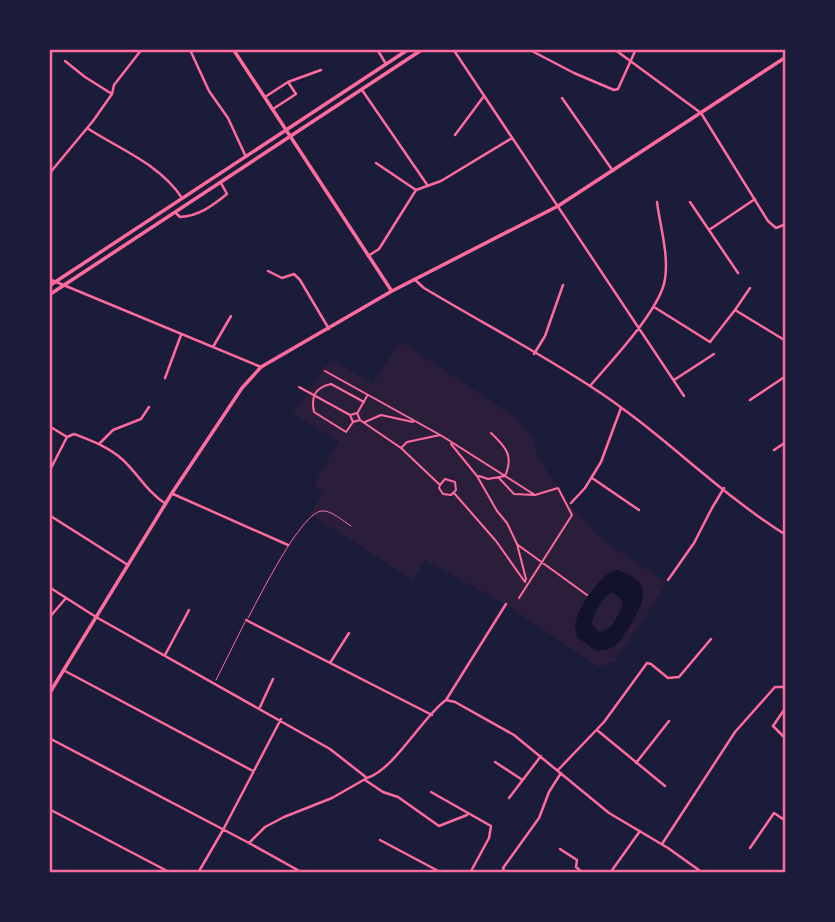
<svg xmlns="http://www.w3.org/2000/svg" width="835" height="922" font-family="'Times New Roman',serif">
  <rect width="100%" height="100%" fill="#1b1b3a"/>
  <path fill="#2a1e3b" d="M 400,341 L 515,417 L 531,435 L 539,459 L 572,507 L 601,539 L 667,583 L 626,646 L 615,656 L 617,661 L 599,667 L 506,605 L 425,560 L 413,580 L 310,514 L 324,492 L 314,485 L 339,441 L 293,414 L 322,372 L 319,370 L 334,361 L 373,384 Z"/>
  <path fill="#12122b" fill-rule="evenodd" d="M 617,570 C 648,580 649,593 634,619 C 625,634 616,654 595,650 L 577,637 C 577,633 575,629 575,626 C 576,610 601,572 617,570 ZM 613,592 L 622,600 L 623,605 C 617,616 612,631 599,632 L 592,624 C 593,613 603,597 613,592 Z"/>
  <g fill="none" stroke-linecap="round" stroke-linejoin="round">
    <path stroke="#ff6b9d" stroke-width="1" d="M 248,618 C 259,598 301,512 322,511 C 331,510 343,521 351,526
      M 216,680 L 245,622"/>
    <path stroke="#ff6b9d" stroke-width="2" d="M 325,371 L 442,436 L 535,495
      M 299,387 L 350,415
      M 358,412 L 367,396
      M 360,420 L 401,448 L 440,485 L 439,488 L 443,494 L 451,495 L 456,490 L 455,482 L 445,479 L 440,485
      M 353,422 L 350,415 L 357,413 L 360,420 L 353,422 L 346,432 L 314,412 C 311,397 314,388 331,384 L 364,402
      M 365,422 L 381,415 L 413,422
      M 451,444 L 477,476 L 497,511 L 507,523 L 517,544 L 526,579 L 525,582
      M 401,448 L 407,442 L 440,435
      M 479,476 L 488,479 L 505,476 C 514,456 506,447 491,433
      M 499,478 L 514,494 L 535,495 L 558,488 L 572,515 L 519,598
      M 454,493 L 496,541 L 525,582
      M 518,545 L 587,595"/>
    <path stroke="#ff6b9d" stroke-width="2.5" d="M 193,49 L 191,52 L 209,91 L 228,118 L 246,157
      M 377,49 L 386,64
      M 453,49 L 684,396
      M 528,49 L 574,73 L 614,90 L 618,89 L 636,49
      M 65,61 L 85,77 L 112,94
      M 288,82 L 321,70
      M 362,90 L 428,186
      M 265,97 L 288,82 L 296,94 L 273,109
      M 562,98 L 613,171
      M 87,128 C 119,149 160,164 182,198
      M 455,135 L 484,96
      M 376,163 L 416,190
      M 49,174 L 93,121 L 112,94 L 114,85 L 142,49
      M 690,202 L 738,273
      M 175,212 L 180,217 C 199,216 212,206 227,194 L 221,183
      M 709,230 L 755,199
      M 368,256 L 379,249 L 416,190 L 441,181 L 512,138
      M 268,271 L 282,278 L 294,274 L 300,280 L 329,329
      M 49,279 L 261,367
      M 654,307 L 710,342 L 735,310 L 786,341
      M 735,310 L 750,288
      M 213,347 L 231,316
      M 534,354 L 545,336 L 563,285
      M 165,378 L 181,335
      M 674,380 L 714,354
      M 590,386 C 611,361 661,309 665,279 C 669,255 660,226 657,202
      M 750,400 L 786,376
      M 49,426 L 67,437 L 74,434 C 92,441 109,447 123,460 C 138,474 148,493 166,504
      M 100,443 L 113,430 L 141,419 L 149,407
      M 774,450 L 786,442
      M 49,472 L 67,437
      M 592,478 L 639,510
      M 173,494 L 288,545
      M 571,503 L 585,488 L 601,462 L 621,408
      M 49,515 L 128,565
      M 668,580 L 694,543 L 712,508 L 724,488
      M 49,587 L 96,617 L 330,749 L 367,778 C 394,770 423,716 446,700 L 455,702 L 514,735 L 609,813 L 668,848 L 703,873
      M 49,618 L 66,598
      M 246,620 L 432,715
      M 165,655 L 189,610
      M 330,663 L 349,633
      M 65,671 L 253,771
      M 446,700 L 506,604
      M 260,707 L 273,679
      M 597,730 L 665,786
      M 784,737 L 773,726 L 786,707
      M 49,738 L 249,843 L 303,873
      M 495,762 L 521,779
      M 636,763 L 669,721
      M 558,770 L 604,722 L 647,663 L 651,664 L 668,678 L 679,677 L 711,639
      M 365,780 L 383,792 L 398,797 L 439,826 L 467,815
      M 431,792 L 491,826 L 489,838 L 470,873
      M 509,798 L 541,756
      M 49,809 L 171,873
      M 380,840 L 442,873
      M 249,843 L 265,827 L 284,817 L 332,798 L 367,778
      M 662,844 L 735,732 L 775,687 L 786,687
      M 750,848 L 774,813 L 786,821
      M 560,849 L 577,860 L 576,867 L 583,873
      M 785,870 L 786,868
      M 198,873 L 223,830 L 281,719
      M 505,873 L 503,868 L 539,818 L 549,792 L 561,773
      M 610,873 L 640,831"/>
    <path stroke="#ff6b9d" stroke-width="2.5" d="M 614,49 L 701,113 L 768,221 L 776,228 L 786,224
      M 414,279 L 424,288 C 479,321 536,351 590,386 C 659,430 717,492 786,535"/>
    <path stroke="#ff6b9d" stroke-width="3.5" d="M 233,49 L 391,290
      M 49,694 L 172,493 L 242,388 L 261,367 L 392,291 L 558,206 L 786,57"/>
    <path stroke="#ff6b9d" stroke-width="3.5" d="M 49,286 L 409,49
      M 49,295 L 423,49"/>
  </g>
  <rect width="835" height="922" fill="none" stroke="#1b1b3a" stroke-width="102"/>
  <rect x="51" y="51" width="733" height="820" fill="none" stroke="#ff6b9d" stroke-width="2.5"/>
</svg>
